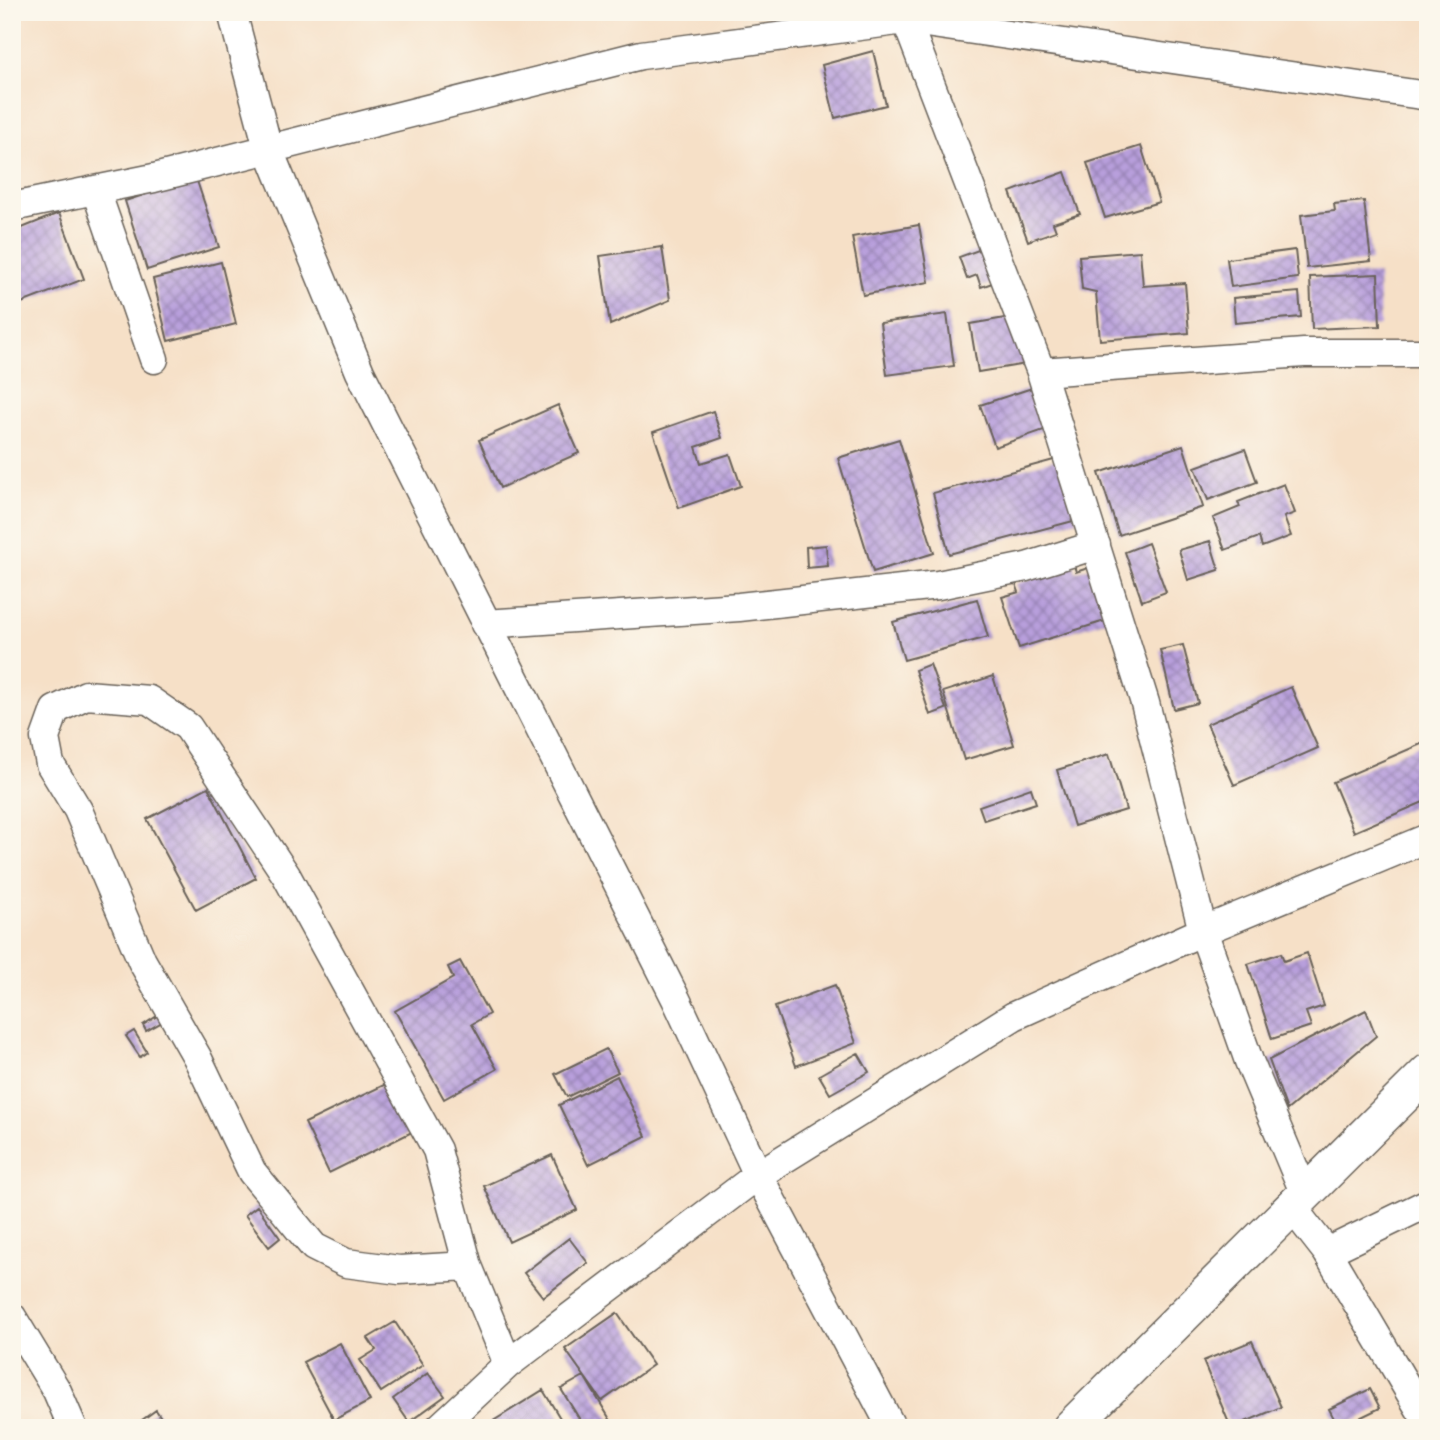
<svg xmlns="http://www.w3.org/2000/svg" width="1440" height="1440" font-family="'Libre Bodoni',serif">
  <defs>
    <pattern id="building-cross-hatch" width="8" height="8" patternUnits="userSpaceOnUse" patternTransform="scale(1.75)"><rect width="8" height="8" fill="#b89fdc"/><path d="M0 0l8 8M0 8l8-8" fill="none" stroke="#9581b2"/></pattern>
  </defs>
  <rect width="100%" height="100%" fill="#fbf7ec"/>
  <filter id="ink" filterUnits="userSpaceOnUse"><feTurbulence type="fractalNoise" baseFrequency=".0143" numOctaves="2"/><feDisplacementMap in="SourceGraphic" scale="14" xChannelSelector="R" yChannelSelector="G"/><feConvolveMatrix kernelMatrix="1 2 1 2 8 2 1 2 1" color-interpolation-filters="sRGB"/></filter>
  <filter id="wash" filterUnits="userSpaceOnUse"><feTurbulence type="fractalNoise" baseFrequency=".00686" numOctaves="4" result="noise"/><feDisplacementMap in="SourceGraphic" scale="28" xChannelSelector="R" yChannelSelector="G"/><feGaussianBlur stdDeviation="1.57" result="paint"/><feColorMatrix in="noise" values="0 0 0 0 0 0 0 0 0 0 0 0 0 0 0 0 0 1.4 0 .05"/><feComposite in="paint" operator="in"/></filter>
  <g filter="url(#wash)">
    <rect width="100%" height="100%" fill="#f6e0c7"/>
    <g id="blocks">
      <path fill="url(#building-cross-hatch)" d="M 873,51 L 886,105 L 835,118 L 822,65 Z
        M 1141,146 L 1159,202 L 1105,218 L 1087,163 Z
        M 1065,172 L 1080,214 L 1053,223 L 1056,231 L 1028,241 L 1010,192 Z
        M 196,178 L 219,247 L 147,270 L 125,201 Z
        M 1364,201 L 1371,261 L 1307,268 L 1301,215 L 1335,211 L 1334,204 Z
        M 59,213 L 84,279 L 19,304 L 12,287 L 12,232 Z
        M 919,225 L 929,282 L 863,295 L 852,237 Z
        M 662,247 L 670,300 L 610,325 L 600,256 Z
        M 984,248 L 1001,280 L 981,287 L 977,275 L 967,279 L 959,257 Z
        M 1295,250 L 1298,278 L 1231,287 L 1227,259 Z
        M 1140,251 L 1143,286 L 1185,283 L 1189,333 L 1100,340 L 1096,292 L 1082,289 L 1079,256 Z
        M 221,262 L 236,324 L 168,341 L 153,279 Z
        M 1378,274 L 1380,326 L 1312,329 L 1310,277 Z
        M 1299,292 L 1301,317 L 1235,323 L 1233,298 Z
        M 947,314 L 954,366 L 887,375 L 880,323 Z
        M 1017,316 L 1026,364 L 978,372 L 970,324 Z
        M 1032,388 L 1047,429 L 995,447 L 980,405 Z
        M 558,405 L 579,453 L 500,488 L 479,440 Z
        M 713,411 L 722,438 L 696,447 L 701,463 L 730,454 L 741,486 L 679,508 L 653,432 Z
        M 899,439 L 934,553 L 873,572 L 838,458 Z
        M 1183,445 L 1203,507 L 1119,535 L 1099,473 Z
        M 1245,449 L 1257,482 L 1208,500 L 1195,467 Z
        M 1061,458 L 1077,520 L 949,554 L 933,493 Z
        M 1284,484 L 1295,513 L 1284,517 L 1291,536 L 1262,547 L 1259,537 L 1225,550 L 1213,518 L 1240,507 L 1238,502 Z
        M 1210,541 L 1219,570 L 1188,580 L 1179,550 Z
        M 1148,543 L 1166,592 L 1142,601 L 1125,552 Z
        M 826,545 L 828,566 L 807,568 L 806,547 Z
        M 1074,565 L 1076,572 L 1094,566 L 1111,619 L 1019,648 L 1002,597 L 1019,592 L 1016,584 Z
        M 977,599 L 988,637 L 904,660 L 893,622 Z
        M 1183,645 L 1198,703 L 1174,709 L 1160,650 Z
        M 930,664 L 946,709 L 930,715 L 915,670 Z
        M 993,676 L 1014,745 L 964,760 L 943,692 Z
        M 1291,687 L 1318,748 L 1234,785 L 1207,724 Z
        M 1428,741 L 1428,800 L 1354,832 L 1333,782 Z
        M 1109,754 L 1126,810 L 1074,826 L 1057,770 Z
        M 208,787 L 256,878 L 196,910 L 147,819 Z
        M 1031,788 L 1036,803 L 984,820 L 979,806 Z
        M 1281,953 L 1284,961 L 1307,953 L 1324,1006 L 1306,1012 L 1311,1026 L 1272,1039 L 1248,964 Z
        M 460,961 L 489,1014 L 472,1024 L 497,1069 L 444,1099 L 395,1011 L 453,978 L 448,967 Z
        M 835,985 L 856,1043 L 796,1066 L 775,1007 Z
        M 1366,1010 L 1376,1036 L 1287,1110 L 1269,1060 Z
        M 165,1011 L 169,1018 L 146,1031 L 143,1025 Z
        M 134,1031 L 147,1052 L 140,1057 L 126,1036 Z
        M 606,1049 L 618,1072 L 567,1097 L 555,1074 Z
        M 858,1053 L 869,1072 L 830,1094 L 819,1075 Z
        M 617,1076 L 646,1136 L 588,1165 L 559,1105 Z
        M 390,1082 L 414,1131 L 329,1173 L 305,1123 Z
        M 552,1155 L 577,1210 L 509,1242 L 484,1186 Z
        M 257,1206 L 280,1238 L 269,1247 L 245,1215 Z
        M 569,1238 L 588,1263 L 543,1297 L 524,1273 Z
        M 617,1313 L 653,1365 L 602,1401 L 565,1349 Z
        M 395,1322 L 423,1365 L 381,1392 L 360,1360 L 376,1350 L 368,1338 Z
        M 1252,1341 L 1281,1407 L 1231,1428 L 1203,1361 Z
        M 340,1343 L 370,1401 L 334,1420 L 303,1362 Z
        M 428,1373 L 445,1396 L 409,1422 L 393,1399 Z
        M 584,1376 L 611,1421 L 600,1428 L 585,1428 L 561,1389 Z
        M 1370,1389 L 1380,1408 L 1339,1428 L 1329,1409 Z
        M 543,1390 L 566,1428 L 482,1428 Z
        M 156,1410 L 168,1428 L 131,1428 Z"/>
    </g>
  </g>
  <g filter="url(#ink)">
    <use href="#blocks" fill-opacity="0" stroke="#686158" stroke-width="2"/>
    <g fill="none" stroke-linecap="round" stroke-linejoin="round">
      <defs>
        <path id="minor" d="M 232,12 L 268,148 L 360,372 L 676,999 L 758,1175 L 892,1428
          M 903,12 L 1041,372 L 1145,703 L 1203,931 L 1249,1061 L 1304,1192
          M 96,191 L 154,359
          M 12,207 L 154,178 L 641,55 L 905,20 L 1428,96
          M 1041,372 L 1304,353 L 1428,353
          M 485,624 L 739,607 L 938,585 L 1026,567 L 1096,545
          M 1291,1206 L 1327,1252 L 1428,1423
          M 1327,1252 L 1428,1203
          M 468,1266 L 399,1270 L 346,1263 L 314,1247 L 252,1172 L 197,1057 L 142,961 L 78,810 L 50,764 L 45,738 L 55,710 L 86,695 L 149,700 L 188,727 L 286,875 L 437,1150 L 468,1266 L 508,1364
          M 12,1317 L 57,1391 L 73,1428
          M 439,1428 L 508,1364 L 758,1175 L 1014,1016 L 1203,931 L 1428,838"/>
        <path id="tertiary" d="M 1070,1428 L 1428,1072"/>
      </defs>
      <use href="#minor" stroke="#686158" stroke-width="31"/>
      <use href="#tertiary" stroke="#686158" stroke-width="38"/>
      <use href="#minor" stroke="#fff" stroke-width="28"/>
      <use href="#tertiary" stroke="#fff" stroke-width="35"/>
    </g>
  </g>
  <rect width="1440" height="1440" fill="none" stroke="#fbf7ec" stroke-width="42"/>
</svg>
